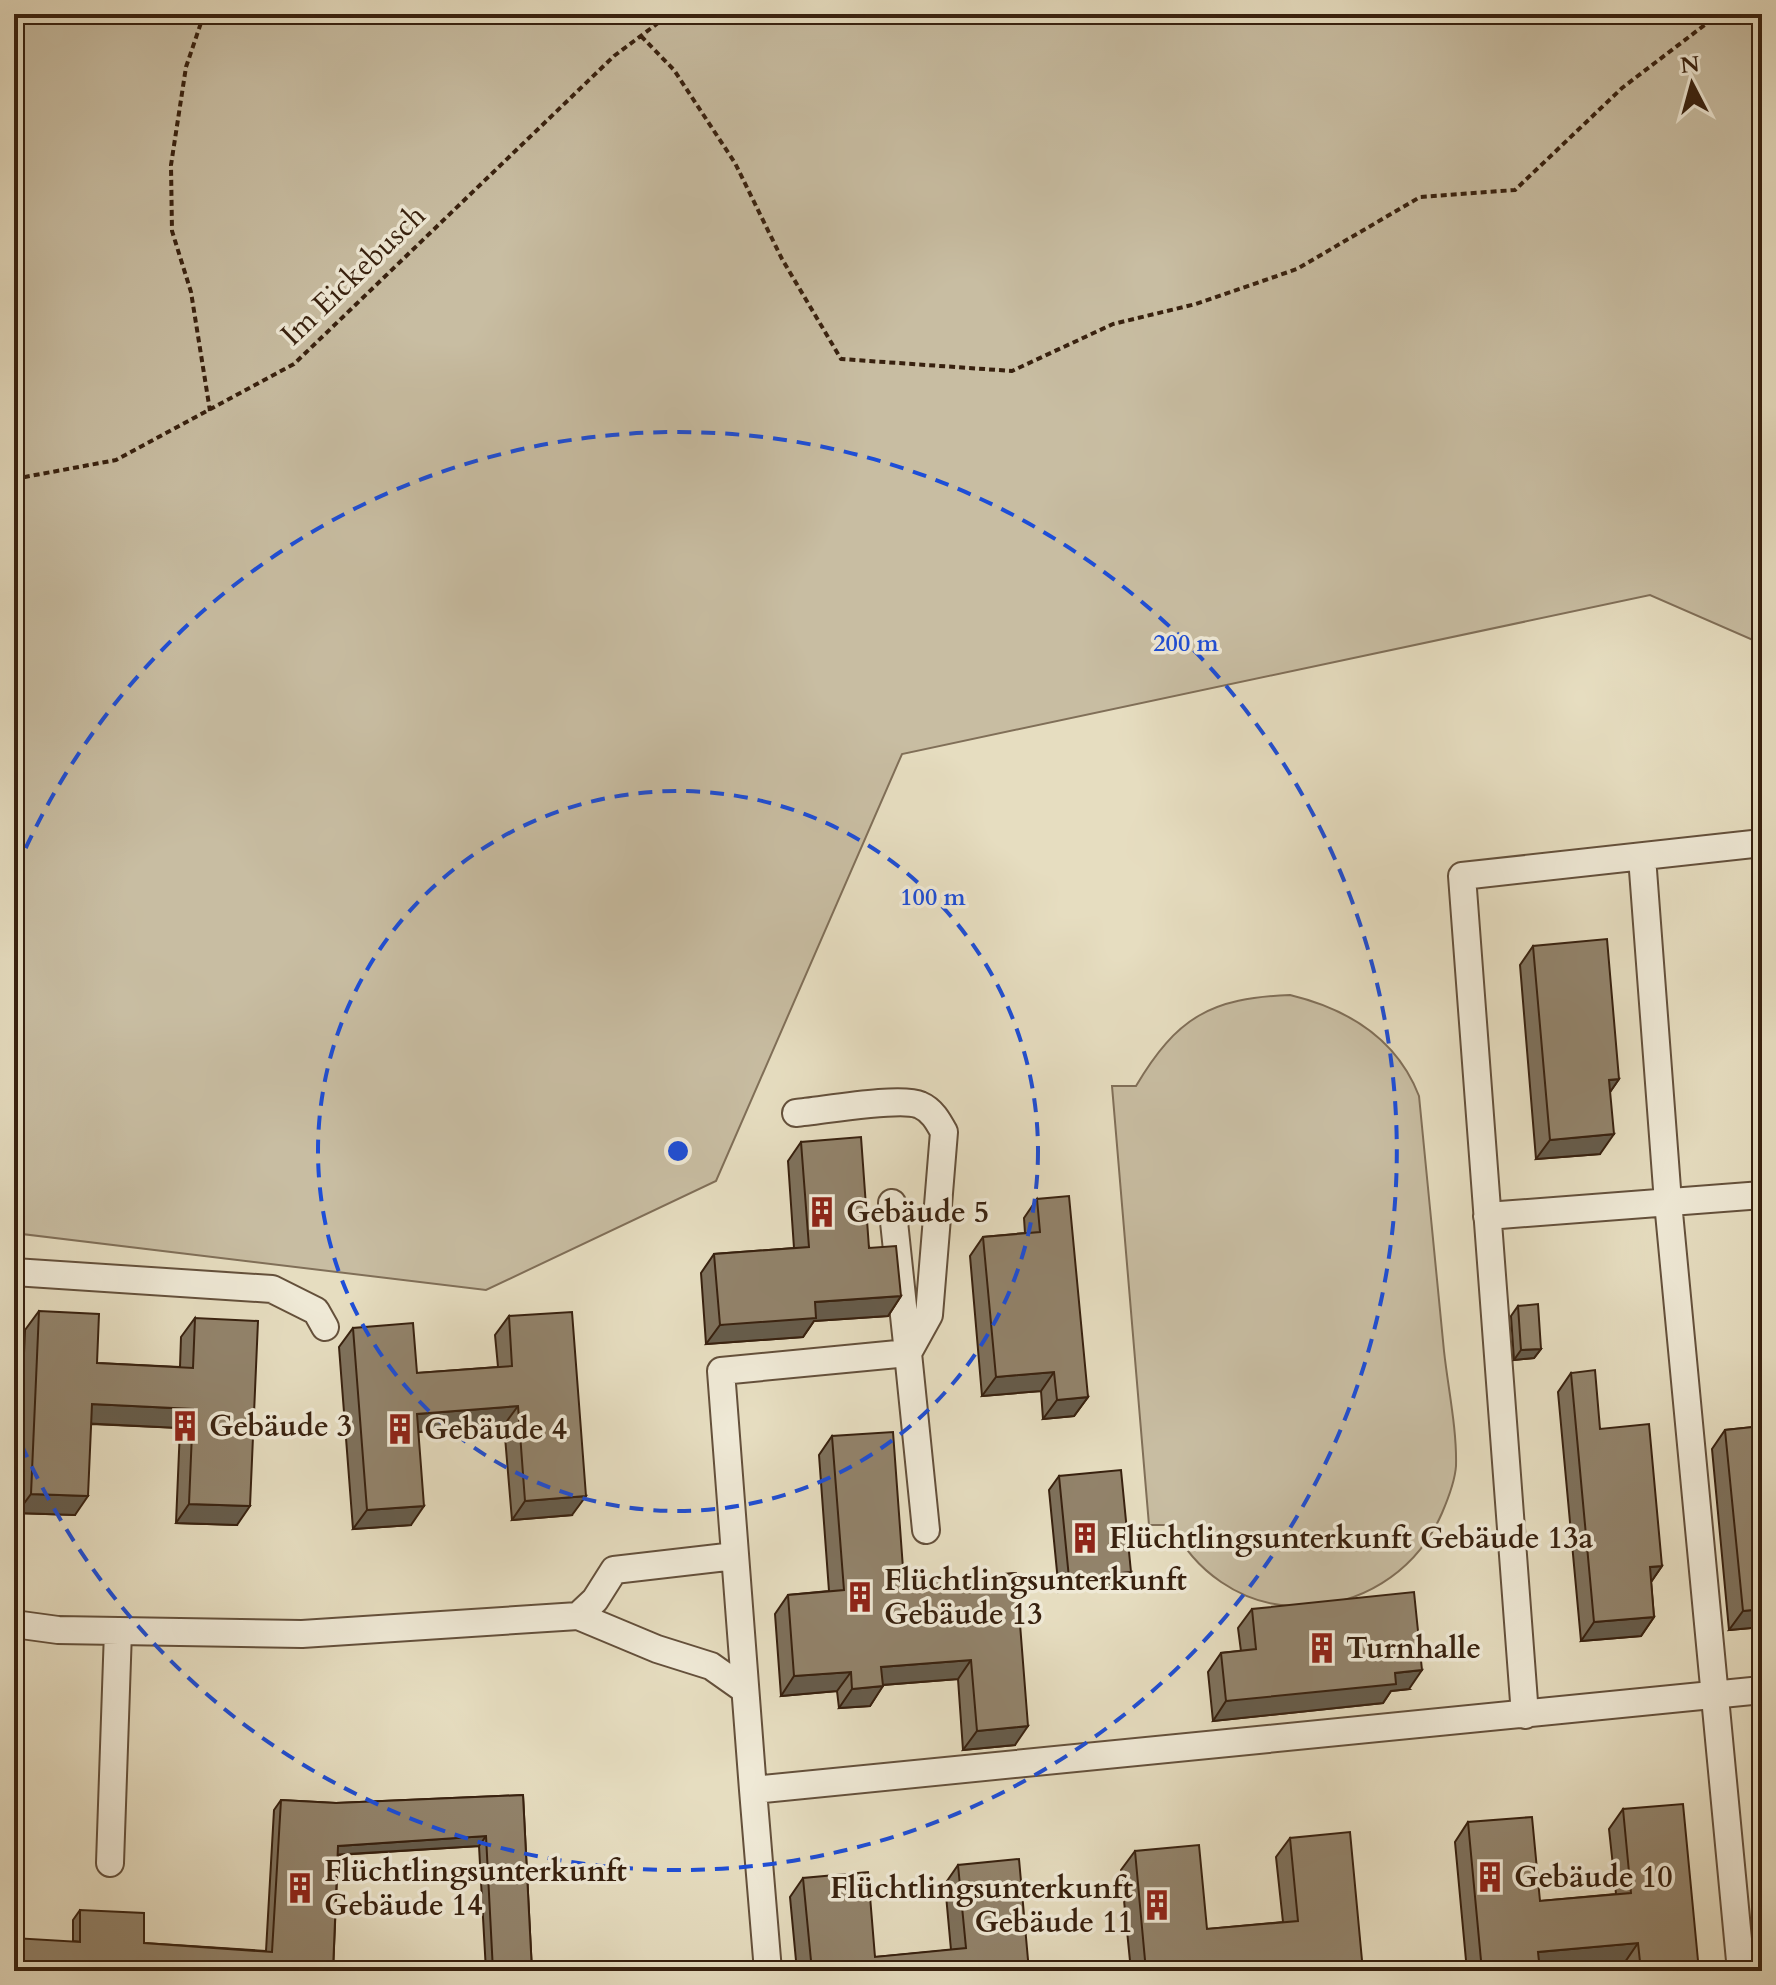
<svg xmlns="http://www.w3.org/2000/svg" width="1776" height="1985" font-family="Cardo,serif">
  <rect width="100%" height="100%" fill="#e6ddc0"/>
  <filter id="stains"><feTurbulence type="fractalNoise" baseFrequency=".0025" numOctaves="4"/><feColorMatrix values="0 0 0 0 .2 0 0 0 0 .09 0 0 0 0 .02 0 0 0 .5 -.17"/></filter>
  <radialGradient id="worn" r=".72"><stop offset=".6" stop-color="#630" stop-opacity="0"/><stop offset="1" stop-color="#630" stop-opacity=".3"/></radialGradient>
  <path fill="#c8bda2" stroke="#806f58" stroke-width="2" d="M 14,14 L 1762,14 L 1762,644 L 1650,595 L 902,754 L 716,1181 L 486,1290 L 14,1233 Z
    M 1290,995 C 1348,1009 1397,1039 1419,1096 C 1427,1181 1436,1266 1444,1351 C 1448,1388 1457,1429 1456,1466 C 1455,1481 1448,1499 1442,1513 C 1416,1573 1358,1609 1292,1606 C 1241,1604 1194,1571 1172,1525 L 1149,1525 L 1112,1086 L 1136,1086 C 1177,1017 1211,998 1290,995 Z"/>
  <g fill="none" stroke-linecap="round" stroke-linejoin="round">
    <defs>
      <path id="minor" d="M 1642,857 L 1668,1202 L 1741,1971
        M 796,1113 C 821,1111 900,1096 920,1105 C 932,1110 938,1121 944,1132 L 929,1315 L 908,1353
        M 892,1203 L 908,1353
        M 1487,1216 L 1762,1195
        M 14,1272 L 272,1289 L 316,1311 L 325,1327
        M 578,1616 L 657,1649 L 711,1666 L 745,1690
        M 14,1624 L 58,1630 L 302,1634 L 578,1616 L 595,1600 L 614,1570 L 735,1556
        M 1525,1715 L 1462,876 L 1762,843
        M 753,1790 L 721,1371 L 908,1353 L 926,1530
        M 110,1863 L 118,1631
        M 768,1971 L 753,1790 L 1762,1690"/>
    </defs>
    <use href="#minor" stroke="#64503b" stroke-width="30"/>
    <path stroke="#38210f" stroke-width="4" stroke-dasharray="6 4" stroke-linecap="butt" d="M 204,14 L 186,67 L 171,165 L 172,231 L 191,292 L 210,411
      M 641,36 L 674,70 L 735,163 L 782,259 L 841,359 L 1012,371 L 1113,324 L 1196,304 L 1297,269 L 1420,197 L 1515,190 L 1622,88 L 1719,14
      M 14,479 L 116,460 L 294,364 L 614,56 L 670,14"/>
    <use href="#minor" stroke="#efe9d6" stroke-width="26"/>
  </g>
  <path fill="#7e715c" stroke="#38210f" stroke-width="2" d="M 1533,946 L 1619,1079 L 1610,1092 L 1600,1154 L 1536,1159 L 1520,965 Z
    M 801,1142 L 901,1296 L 888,1316 L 814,1321 L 803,1337 L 706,1344 L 701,1273 L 714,1254 L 794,1248 L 788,1161 Z
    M 1037,1199 L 1088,1397 L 1074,1416 L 1043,1419 L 1041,1391 L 982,1396 L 970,1256 L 983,1237 L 1025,1233 L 1024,1218 Z
    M 1518,1306 L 1541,1349 L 1534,1358 L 1514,1360 L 1511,1316 Z
    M 39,1311 L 97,1363 L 180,1367 L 181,1337 L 195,1318 L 237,1525 L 176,1523 L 180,1428 L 91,1424 L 75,1515 L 17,1513 L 25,1330 Z
    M 509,1316 L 572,1515 L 512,1520 L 504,1425 L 418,1432 L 411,1525 L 353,1529 L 339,1347 L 353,1328 L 417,1373 L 498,1367 L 495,1335 Z
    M 1571,1373 L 1600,1429 L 1662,1566 L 1651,1582 L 1654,1617 L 1641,1636 L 1581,1641 L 1558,1392 Z
    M 1762,1426 L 1762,1627 L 1729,1630 L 1712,1449 L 1725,1430 Z
    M 832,1436 L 904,1582 L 1016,1573 L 1015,1745 L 963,1750 L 958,1679 L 883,1685 L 870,1706 L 839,1708 L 837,1691 L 781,1696 L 775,1614 L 788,1595 L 829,1591 L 819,1455 Z
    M 1059,1476 L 1121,1586 L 1059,1592 L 1049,1490 Z
    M 1252,1609 L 1409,1689 L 1391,1691 L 1383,1703 L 1213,1721 L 1208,1672 L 1221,1653 L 1241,1651 L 1238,1628 Z
    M 523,1795 L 532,1971 L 486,1971 L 479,1846 L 338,1855 L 333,1971 L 73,1941 L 73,1920 L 80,1910 L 144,1943 L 266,1951 L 274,1810 L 281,1800 L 336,1803 Z
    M 1623,1809 L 1699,1971 L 1626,1971 L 1625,1962 L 1540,1970 L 1540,1971 L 1467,1971 L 1455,1842 L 1468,1822 L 1540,1901 L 1616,1894 L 1609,1829 Z
    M 1290,1838 L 1363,1971 L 1131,1971 L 1121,1870 L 1135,1851 L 1207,1929 L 1283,1922 L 1276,1857 Z
    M 958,1865 L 1029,1971 L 797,1971 L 790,1897 L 803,1878 L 875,1957 L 951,1950 L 945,1884 Z"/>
  <path fill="#665c4b" stroke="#38210f" stroke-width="2" d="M 1619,1079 L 1606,1098 L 1609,1080 Z
    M 1614,1134 L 1600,1154 L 1536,1159 L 1550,1140 Z
    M 901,1296 L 888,1316 L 814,1321 L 803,1337 L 706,1344 L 720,1325 L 815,1302 Z
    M 1541,1349 L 1534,1358 L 1514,1360 L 1521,1350 Z
    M 1054,1372 L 1041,1391 L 982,1396 L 996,1377 Z
    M 1088,1397 L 1074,1416 L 1043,1419 L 1057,1400 Z
    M 92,1404 L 193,1409 L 180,1428 L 79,1423 Z
    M 518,1406 L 504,1425 L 404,1433 L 417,1414 Z
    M 31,1494 L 88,1496 L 75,1515 L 17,1513 Z
    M 586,1496 L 572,1515 L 512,1520 L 525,1501 Z
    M 189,1504 L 250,1506 L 237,1525 L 176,1523 Z
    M 424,1506 L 411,1525 L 353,1529 L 367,1510 Z
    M 1662,1566 L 1649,1585 L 1650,1567 Z
    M 1131,1572 L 1121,1586 L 1059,1592 L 1069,1578 Z
    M 1762,1609 L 1762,1627 L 1729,1630 L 1743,1611 Z
    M 1654,1617 L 1641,1636 L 1581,1641 L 1594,1622 Z
    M 971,1660 L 958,1679 L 868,1686 L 881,1667 Z
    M 1422,1670 L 1409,1689 L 1391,1691 L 1383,1703 L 1213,1721 L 1226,1701 L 1395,1673 Z
    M 851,1672 L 837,1691 L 781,1696 L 794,1676 Z
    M 883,1686 L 870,1706 L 839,1708 L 852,1689 Z
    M 1028,1726 L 1015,1745 L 963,1750 L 977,1731 Z
    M 486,1836 L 479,1846 L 331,1855 L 338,1846 Z
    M 1638,1943 L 1625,1962 L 1529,1971 L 1538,1952 Z"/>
  <path fill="#92836b" stroke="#38210f" stroke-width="2" d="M 1607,939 L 1619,1079 L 1609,1080 L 1614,1134 L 1550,1140 L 1533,946 Z
    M 861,1137 L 869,1248 L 896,1246 L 901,1296 L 815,1302 L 816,1318 L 720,1325 L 714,1254 L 809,1247 L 801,1142 Z
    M 1069,1196 L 1088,1397 L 1057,1400 L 1054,1372 L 996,1377 L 983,1237 L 1040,1232 L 1037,1199 Z
    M 1538,1304 L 1541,1349 L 1521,1350 L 1518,1306 Z
    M 39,1311 L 99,1314 L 97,1363 L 193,1368 L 195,1318 L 258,1321 L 250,1506 L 189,1504 L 193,1409 L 92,1404 L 88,1496 L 31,1494 Z
    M 572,1312 L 586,1496 L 525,1501 L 518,1406 L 417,1414 L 424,1506 L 367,1510 L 353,1328 L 413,1323 L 417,1373 L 512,1366 L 509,1316 Z
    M 1595,1370 L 1600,1429 L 1649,1424 L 1662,1566 L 1650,1567 L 1654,1617 L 1594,1622 L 1571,1373 Z
    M 1762,1426 L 1762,1609 L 1743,1611 L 1725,1430 Z
    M 893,1432 L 904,1582 L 1016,1573 L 1028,1726 L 977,1731 L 971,1660 L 881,1667 L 883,1686 L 852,1689 L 851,1672 L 794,1676 L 788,1595 L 844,1590 L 832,1436 Z
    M 1121,1470 L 1131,1572 L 1069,1578 L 1059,1476 Z
    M 1414,1592 L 1422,1670 L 1395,1673 L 1396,1684 L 1226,1701 L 1221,1653 L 1256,1649 L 1252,1609 Z
    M 523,1795 L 532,1971 L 493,1971 L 486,1836 L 338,1846 L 333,1971 L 14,1971 L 14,1938 L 80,1942 L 80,1910 L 144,1913 L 144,1943 L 272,1952 L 281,1800 L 336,1803 Z
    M 1683,1804 L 1699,1971 L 1641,1971 L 1638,1943 L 1538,1952 L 1540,1971 L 1482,1971 L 1468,1822 L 1532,1817 L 1540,1901 L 1631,1893 L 1623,1809 Z
    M 1350,1832 L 1363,1971 L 1146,1971 L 1135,1851 L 1199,1845 L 1207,1929 L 1298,1921 L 1290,1838 Z
    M 1019,1859 L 1029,1971 L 812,1971 L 803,1878 L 868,1872 L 875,1957 L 966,1948 L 958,1865 Z"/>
  <g fill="none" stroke="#1d4ed8" stroke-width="4" stroke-dasharray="14 10">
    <circle cx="678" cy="1151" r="360"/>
    <path d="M16 870A719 719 0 1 1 16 1432"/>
  </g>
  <defs>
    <symbol id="building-bare" viewBox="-9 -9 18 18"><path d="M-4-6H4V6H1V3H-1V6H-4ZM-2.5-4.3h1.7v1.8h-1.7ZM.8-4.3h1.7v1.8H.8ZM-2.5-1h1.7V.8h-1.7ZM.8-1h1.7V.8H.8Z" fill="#8f2418" stroke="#efe9d6" stroke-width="2.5" paint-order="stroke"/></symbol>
  </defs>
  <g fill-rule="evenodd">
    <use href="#building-bare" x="800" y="1190" width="44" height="44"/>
    <use href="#building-bare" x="163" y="1404" width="44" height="44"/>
    <use href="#building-bare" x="378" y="1407" width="44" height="44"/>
    <use href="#building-bare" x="1063" y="1516" width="44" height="44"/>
    <use href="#building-bare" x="838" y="1575" width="44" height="44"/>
    <use href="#building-bare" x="1300" y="1626" width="44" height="44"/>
    <use href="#building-bare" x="1468" y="1855" width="44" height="44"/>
    <use href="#building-bare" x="278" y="1866" width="44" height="44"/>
    <use href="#building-bare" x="1135" y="1883" width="44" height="44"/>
  </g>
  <g text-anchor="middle" stroke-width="7" stroke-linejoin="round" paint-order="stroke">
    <g font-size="30" fill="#38210f" stroke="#efe9d6">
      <text transform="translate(353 275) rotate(-44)" y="10">Im Eickebusch</text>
    </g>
    <g font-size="30" font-weight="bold" fill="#38210f" stroke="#efe9d6" text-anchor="start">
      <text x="846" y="1222">Gebäude 5</text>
      <text x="209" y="1436">Gebäude 3</text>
      <text x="424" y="1439">Gebäude 4</text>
      <text x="1109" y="1548">Flüchtlingsunterkunft Gebäude 13a</text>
      <text x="884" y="1590">Flüchtlingsunterkunft<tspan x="884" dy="34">Gebäude 13</tspan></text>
      <text x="1346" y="1658">Turnhalle</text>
      <text x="324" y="1881">Flüchtlingsunterkunft<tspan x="324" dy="34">Gebäude 14</tspan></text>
      <text x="1514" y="1887">Gebäude 10</text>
      <text x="1133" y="1898" text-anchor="end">Flüchtlingsunterkunft<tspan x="1133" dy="34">Gebäude 11</tspan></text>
    </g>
  </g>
  <circle cx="678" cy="1151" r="12" fill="#1d4ed8" stroke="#efe9d6" stroke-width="4"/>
  <g font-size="24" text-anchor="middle" font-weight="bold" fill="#1d4ed8" stroke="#efe9d6" stroke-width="7" stroke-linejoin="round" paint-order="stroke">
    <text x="1186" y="651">200 m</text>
    <text x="933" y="905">100 m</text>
  </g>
  <rect width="1776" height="1985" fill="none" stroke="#e6ddc0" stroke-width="48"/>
  <rect x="16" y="16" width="1744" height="1953" fill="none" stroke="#38210f" stroke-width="4"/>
  <rect x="24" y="24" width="1728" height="1937" fill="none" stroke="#38210f" stroke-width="2"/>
  <g transform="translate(1692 84) rotate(354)" stroke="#efe9d6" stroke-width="6" paint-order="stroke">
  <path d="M0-6L14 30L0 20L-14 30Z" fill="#38210f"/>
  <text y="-12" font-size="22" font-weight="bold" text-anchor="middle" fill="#38210f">N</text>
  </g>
  <rect width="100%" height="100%" filter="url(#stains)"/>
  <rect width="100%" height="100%" fill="url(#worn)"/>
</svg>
